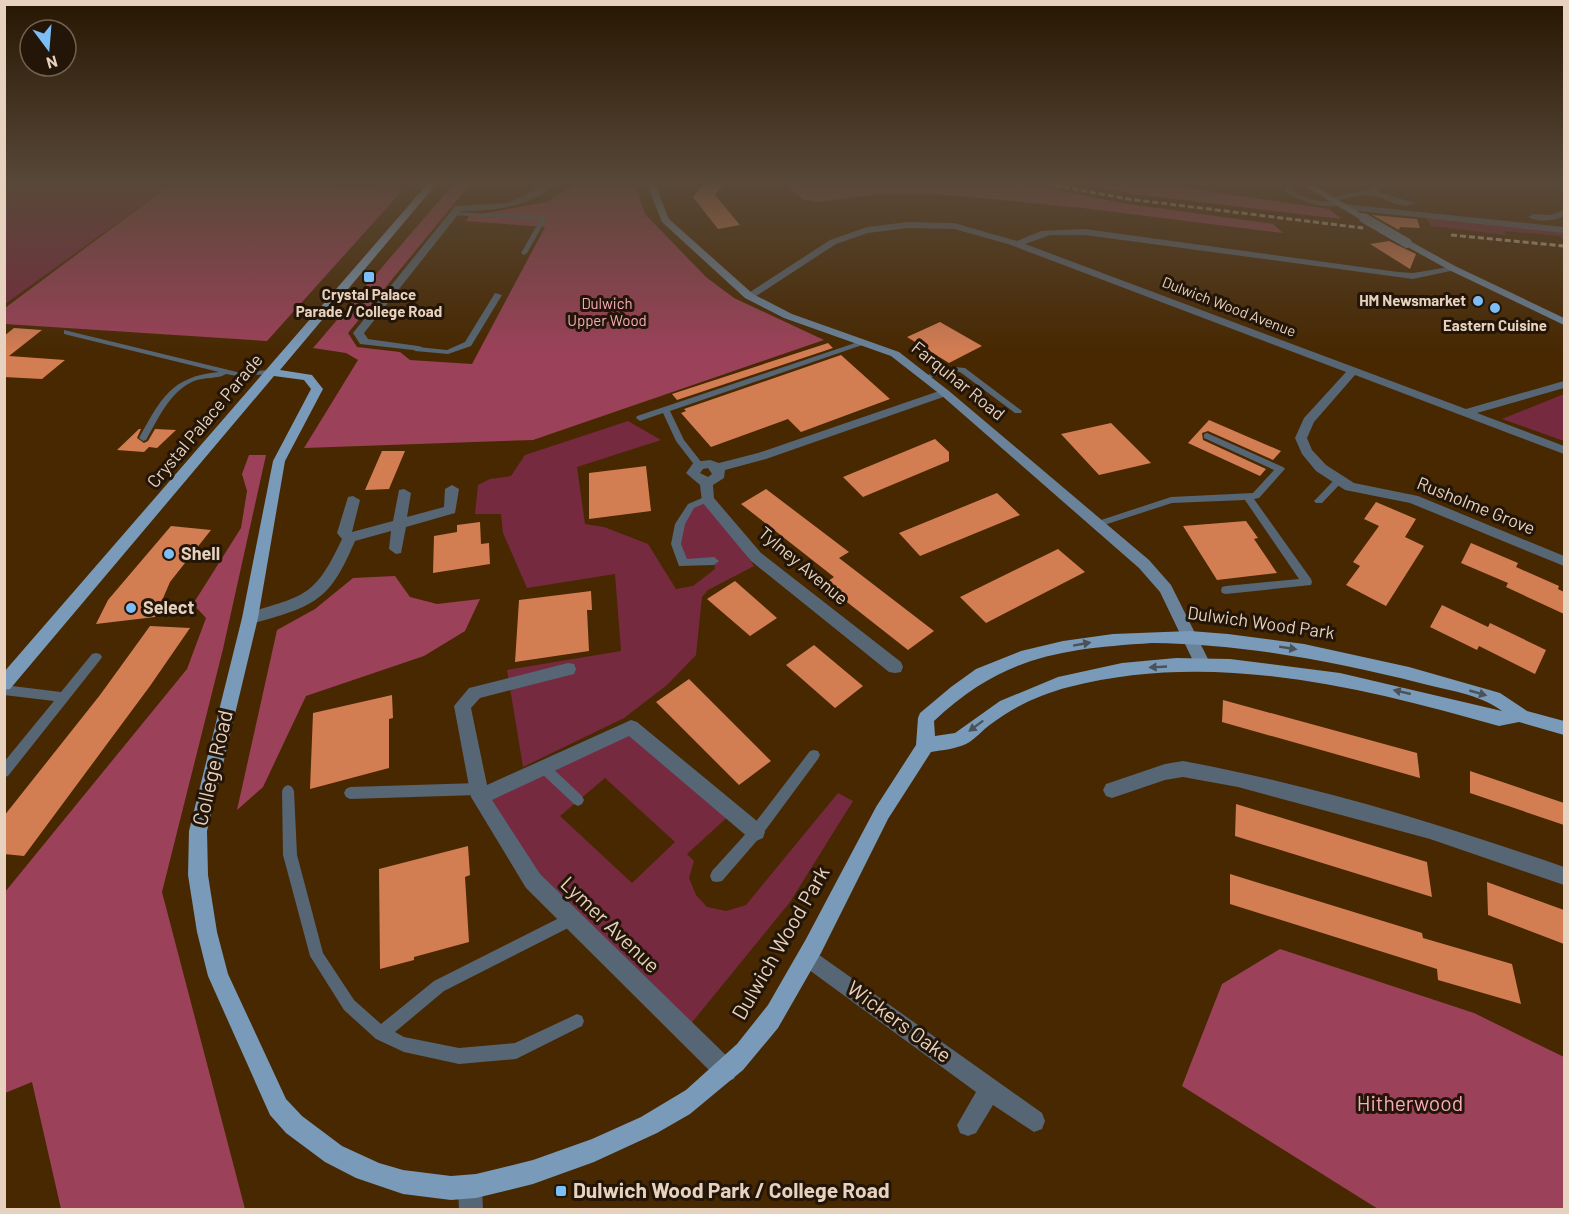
<svg xmlns="http://www.w3.org/2000/svg" width="1569" height="1214" font-family="Barlow,sans-serif">
  <rect width="100%" height="100%" fill="#472801"/>
  <path fill="#762a40" fill-rule="evenodd" d="M 5,182 L 174,182 L 5,304 Z
    M 197,182 L 410,182 L 401,192 Z
    M 1424,214 L 1558,229 L 1564,234 L 1564,240 L 1560,236 L 1504,231 L 1506,235 L 1431,226 Z
    M 1564,394 L 1564,441 L 1502,419 Z
    M 628,421 L 661,440 L 577,467 L 585,524 L 604,527 L 648,544 L 676,589 L 693,586 L 715,569 L 714,561 L 683,563 L 676,544 L 691,506 L 707,499 L 754,566 L 708,590 L 702,597 L 696,655 L 667,685 L 624,718 L 523,767 L 507,670 L 621,651 L 615,574 L 527,588 L 503,533 L 501,514 L 475,514 L 478,485 L 490,479 L 511,476 L 525,455 Z
    M 631,727 L 733,812 L 687,854 L 694,861 L 689,878 L 696,895 L 707,907 L 726,911 L 746,905 L 838,793 L 853,801 L 790,902 L 685,1031 L 533,881 L 480,797 ZM 605,778 L 675,842 L 632,883 L 560,816 Z"/>
  <path fill="#9b4159" d="M 174,182 L 197,182 L 401,192 L 267,341 L 5,324 L 5,308 Z
    M 455,182 L 472,182 L 348,333 L 357,347 L 400,352 L 410,360 L 472,364 L 545,227 L 466,221 L 469,216 L 547,202 L 579,182 L 634,182 L 645,214 L 706,277 L 734,298 L 824,340 L 533,440 L 304,448 L 358,360 L 346,353 L 313,348 Z
    M 794,182 L 1018,182 L 1121,203 L 1273,224 L 1283,233 L 1091,209 L 950,195 L 876,194 L 819,202 L 804,200 L 789,188 Z
    M 1073,182 L 1147,182 L 1329,209 L 1342,219 L 1133,194 Z
    M 249,455 L 266,455 L 223,649 L 162,892 L 245,1209 L 61,1209 L 32,1082 L 5,1093 L 5,892 L 187,669 L 206,618 L 193,604 L 241,528 L 247,491 L 242,474 Z
    M 395,576 L 410,597 L 437,604 L 480,599 L 465,631 L 424,656 L 306,696 L 263,787 L 237,810 L 277,630 L 315,609 L 353,578 Z
    M 1280,949 L 1474,1013 L 1564,1057 L 1564,1209 L 1378,1209 L 1182,1086 L 1222,984 Z"/>
  <path fill="#d37d53" d="M 705,182 L 724,184 L 715,195 L 740,225 L 718,229 L 693,197 Z
    M 1372,215 L 1417,219 L 1420,228 L 1400,227 L 1399,230 Z
    M 1389,241 L 1416,254 L 1410,269 L 1370,244 Z
    M 940,322 L 982,346 L 949,363 L 907,337 Z
    M 14,328 L 42,330 L 9,356 L 65,360 L 42,379 L 4,377 L 4,336 Z
    M 828,343 L 833,348 L 677,400 L 672,394 Z
    M 841,355 L 890,399 L 801,432 L 788,419 L 711,447 L 681,413 L 686,411 L 684,409 Z
    M 1209,420 L 1281,451 L 1273,460 L 1208,431 L 1202,433 L 1203,440 L 1266,469 L 1260,476 L 1188,443 Z
    M 1111,423 L 1151,463 L 1099,475 L 1061,434 Z
    M 139,429 L 141,429 L 137,438 L 144,443 L 148,441 L 155,429 L 176,430 L 157,448 L 149,447 L 144,452 L 117,450 Z
    M 935,439 L 949,452 L 949,461 L 863,497 L 843,477 Z
    M 382,451 L 405,451 L 389,489 L 365,490 Z
    M 646,466 L 651,511 L 589,519 L 589,473 Z
    M 766,489 L 849,552 L 839,558 L 934,631 L 908,650 L 824,584 L 834,577 L 741,504 Z
    M 997,493 L 1020,515 L 920,556 L 899,533 Z
    M 1376,502 L 1416,519 L 1405,537 L 1424,546 L 1386,606 L 1346,585 L 1360,566 L 1353,562 L 1379,526 L 1364,519 Z
    M 1246,521 L 1258,538 L 1254,539 L 1277,573 L 1217,580 L 1183,526 Z
    M 480,522 L 481,544 L 489,543 L 490,564 L 433,573 L 434,536 L 457,532 L 457,525 Z
    M 171,526 L 211,530 L 170,582 L 155,617 L 96,624 L 108,600 Z
    M 1471,543 L 1518,563 L 1516,567 L 1559,586 L 1558,589 L 1564,592 L 1564,614 L 1506,587 L 1508,583 L 1461,563 Z
    M 1058,549 L 1085,572 L 986,623 L 960,597 Z
    M 735,581 L 777,618 L 750,636 L 707,599 Z
    M 591,591 L 592,610 L 587,610 L 589,651 L 515,662 L 519,600 Z
    M 1442,605 L 1488,627 L 1490,623 L 1546,650 L 1535,674 L 1479,646 L 1477,650 L 1430,627 Z
    M 150,626 L 190,628 L 150,686 L 24,856 L 4,854 L 4,816 L 100,695 Z
    M 814,645 L 863,686 L 835,708 L 786,665 Z
    M 689,679 L 771,761 L 739,785 L 656,702 Z
    M 392,695 L 393,718 L 389,719 L 389,768 L 310,789 L 313,713 Z
    M 1223,700 L 1417,753 L 1420,778 L 1222,722 Z
    M 1470,771 L 1564,803 L 1564,825 L 1470,793 Z
    M 1236,804 L 1427,862 L 1432,897 L 1235,836 Z
    M 468,846 L 470,875 L 465,877 L 469,942 L 414,957 L 414,960 L 380,969 L 379,869 Z
    M 1230,874 L 1422,933 L 1423,938 L 1512,964 L 1521,1004 L 1438,980 L 1437,969 L 1230,904 Z
    M 1487,882 L 1564,910 L 1564,944 L 1488,915 Z"/>
  <g fill="none" stroke-linecap="round" stroke-linejoin="round">
    <path fill="#566675" fill-rule="evenodd" d="M 1288,182 L 1294,182 L 1290,189 C 1299,195 1308,199 1318,201 C 1326,202 1335,201 1342,204 C 1326,211 1298,201 1284,190 Z
      M 453,212 L 544,216 L 547,218 L 527,253 L 524,255 L 521,253 L 540,220 L 451,215 L 451,213 Z
      M 495,293 L 502,295 L 471,346 L 448,354 L 415,351 L 414,349 L 418,347 L 447,350 L 465,342 Z
      M 64,330 L 237,372 L 271,370 L 275,372 L 271,374 L 237,376 L 226,374 C 219,379 204,377 194,381 C 169,392 159,418 146,440 L 143,441 L 139,438 C 160,400 171,376 219,372 L 64,334 Z
      M 861,341 L 868,343 L 670,411 L 684,440 L 702,463 L 703,465 L 702,467 L 696,467 L 676,441 L 663,413 L 640,421 L 636,418 L 637,416 Z
      M 954,367 L 965,368 L 1022,411 L 1021,413 L 1015,413 L 960,372 L 954,371 L 925,379 L 921,377 Z
      M 1207,433 L 1283,467 L 1285,469 L 1283,471 L 1259,498 L 1254,499 L 1311,579 L 1312,582 L 1311,585 L 1226,594 L 1222,593 L 1221,590 L 1222,587 L 1226,586 L 1299,579 L 1245,500 L 1172,503 L 1101,526 L 1095,526 L 1093,524 L 1095,522 L 1171,497 L 1253,493 L 1274,470 L 1204,438 L 1204,434 Z
      M 1339,477 L 1344,480 L 1342,482 L 1322,503 L 1316,503 L 1314,501 L 1316,499 L 1336,478 Z
      M 707,496 L 710,497 L 712,499 L 710,501 L 694,508 L 685,524 L 681,544 L 687,559 L 714,557 L 719,561 L 714,565 L 679,566 L 671,544 L 675,524 L 688,504 Z
      M 96,653 L 100,654 L 102,657 L 100,660 L 8,776 L 4,777 L 4,762 L 54,701 L 4,695 L 4,685 L 61,692 L 92,654 Z
      M 814,750 L 818,751 L 820,755 L 818,759 L 761,836 L 722,881 L 717,882 L 712,881 L 710,876 L 712,871 L 751,828 L 810,751 Z
      M 544,763 L 548,764 L 582,796 L 584,800 L 582,804 L 578,806 L 574,804 L 540,772 L 538,768 L 540,764 Z
      M 478,783 L 482,785 L 484,789 L 482,793 L 478,795 L 350,799 L 346,797 L 344,793 L 346,789 L 350,787 Z
      M 288,785 L 292,787 L 294,791 L 297,855 L 323,953 L 354,1000 L 381,1024 L 434,981 L 571,912 L 576,914 L 578,919 L 576,924 L 444,991 L 395,1032 L 404,1037 L 459,1048 L 515,1043 L 577,1014 L 582,1016 L 584,1021 L 582,1026 L 516,1059 L 459,1064 L 404,1052 L 376,1039 L 344,1010 L 310,956 L 283,855 L 282,791 L 284,787 Z"/>
    <path fill="#566675" fill-rule="evenodd" d="M 530,182 L 539,182 L 534,186 Z
      M 548,182 L 558,182 C 531,207 496,211 461,211 L 364,333 L 368,339 L 418,346 L 422,347 L 422,351 L 360,344 L 353,333 L 455,206 L 507,203 L 526,195 Z
      M 653,182 L 664,182 L 654,188 L 648,188 L 648,184 Z
      M 1226,182 L 1247,182 L 1229,187 L 1226,186 Z
      M 1380,182 L 1390,182 L 1377,192 L 1415,203 C 1401,212 1384,196 1369,195 C 1357,194 1342,200 1330,202 L 1326,199 L 1367,190 Z
      M 1344,204 L 1564,227 L 1564,233 L 1341,209 L 1341,205 Z
      M 1564,210 L 1564,216 C 1553,221 1539,223 1528,217 L 1533,214 L 1551,215 Z
      M 908,222 L 954,223 L 1017,241 L 1041,231 L 1085,229 L 1398,272 L 1413,273 L 1455,266 L 1455,270 L 1413,279 L 1085,235 L 1050,235 L 1025,244 L 1466,409 L 1564,381 L 1564,388 L 1477,413 L 1564,446 L 1564,454 L 1355,375 L 1314,422 L 1307,438 L 1312,450 L 1326,465 L 1354,483 L 1418,496 L 1564,556 L 1564,566 L 1410,503 L 1345,490 L 1316,471 L 1302,454 L 1295,438 L 1304,418 L 1346,372 L 1008,244 L 954,229 L 908,228 L 868,233 L 836,244 L 753,298 L 744,296 L 830,240 L 867,227 Z
      M 945,389 L 949,391 L 949,395 L 766,459 L 725,470 L 724,478 L 713,485 L 714,498 L 761,553 L 901,662 L 903,667 L 901,672 L 895,673 L 889,672 L 751,561 L 702,502 L 700,485 L 686,473 L 694,462 L 710,460 L 719,463 L 758,453 ZM 708,468 L 712,474 L 708,477 L 700,473 L 703,469 Z
      M 452,485 L 459,489 L 455,513 L 406,527 L 401,553 L 396,554 L 389,549 L 391,531 L 355,541 C 334,589 324,603 272,618 C 263,620 253,625 245,622 L 242,618 L 245,614 C 304,595 314,599 342,539 L 337,533 L 348,497 L 353,496 L 360,500 L 352,532 L 393,521 L 399,490 L 404,489 L 411,493 L 407,517 L 444,507 L 445,489 Z
      M 568,663 L 574,664 L 576,669 L 574,674 L 480,698 L 471,708 L 487,785 L 631,720 L 637,722 L 763,826 L 765,832 L 763,838 L 756,841 L 749,838 L 629,736 L 492,800 L 540,874 L 734,1063 L 737,1071 L 734,1079 L 726,1082 L 718,1079 L 526,888 L 471,797 L 454,706 L 469,688 Z
      M 1183,761 C 1313,785 1440,824 1564,867 L 1564,885 L 1430,839 L 1238,787 L 1183,777 L 1165,780 L 1112,798 L 1106,796 L 1103,790 L 1106,784 L 1112,782 L 1165,764 Z
      M 808,947 L 1042,1113 L 1045,1121 L 1042,1129 L 1034,1132 L 993,1105 L 976,1133 L 968,1136 L 960,1133 L 957,1125 L 976,1092 L 801,964 L 798,957 L 801,950 Z
      M 470,1175 L 478,1179 L 482,1187 L 483,1210 L 459,1210 L 458,1187 L 462,1179 Z"/>
    <path fill="#6a839b" fill-rule="evenodd" d="M 646,182 L 654,182 L 669,219 L 753,294 L 792,314 L 899,352 L 949,391 L 1149,560 L 1171,585 L 1211,665 L 1209,669 L 1203,671 L 1197,669 L 1160,592 L 1139,568 L 941,395 L 891,356 L 784,318 L 745,298 L 662,222 Z
      M 1298,182 L 1308,182 L 1369,218 L 1361,220 Z
      M 1404,241 L 1410,241 L 1455,266 L 1564,318 L 1564,325 L 1449,270 L 1404,245 Z"/>
    <path fill="#799ab8" fill-rule="evenodd" d="M 429,182 L 438,182 L 280,370 L 312,375 L 323,389 L 285,461 L 258,618 L 207,831 L 208,875 L 217,932 L 228,974 L 286,1099 L 302,1116 L 342,1146 L 379,1163 L 403,1170 L 451,1176 L 476,1174 L 533,1160 L 592,1139 L 641,1117 L 686,1090 L 737,1044 L 768,1005 L 806,939 L 876,807 L 916,745 L 918,718 L 920,713 L 951,687 L 976,669 L 1021,651 L 1063,641 L 1113,634 L 1190,631 L 1228,634 L 1304,644 L 1409,667 L 1500,693 L 1527,711 L 1564,721 L 1564,735 L 1519,722 L 1499,726 C 1360,687 1213,650 1069,687 C 1041,694 1013,707 991,724 C 982,730 976,739 966,744 C 955,749 943,750 931,752 L 888,819 L 821,953 L 778,1028 L 743,1070 L 690,1114 L 657,1133 L 594,1162 L 533,1184 L 476,1198 L 451,1200 L 403,1194 L 356,1178 L 325,1162 L 286,1133 L 270,1115 L 208,976 L 197,932 L 188,875 L 189,831 L 242,618 L 273,461 L 311,389 L 304,380 L 274,376 L 10,689 L 4,690 L 4,672 ZM 1152,643 C 1243,644 1331,661 1420,683 C 1446,690 1480,694 1502,711 L 1340,673 L 1230,659 L 1176,658 L 1122,663 L 1058,677 L 1000,701 L 955,733 L 935,736 L 934,721 C 1003,656 1061,649 1152,643 Z"/>
    <path stroke="#cdb6a0" stroke-width="3" stroke-dasharray="6 3" stroke-linecap="butt" d="M 1037,182 L 1128,199 L 1363,228
      M 1451,235 L 1564,246"/>
    <path stroke="#6a839b" stroke-width="10" d="M 1364,218 L 1407,243"/>
  </g>
  <defs><path id="oneway-solid" d="M-6-.8H1V-3.2L6.5 0L1 3.2V.8H-6Z" transform="scale(1.5)"/></defs>
  <g fill="#4a5157">
    <use href="#oneway-solid" transform="translate(1082 644) rotate(-10)"/>
    <use href="#oneway-solid" transform="translate(1288 648) rotate(9)"/>
    <use href="#oneway-solid" transform="translate(1158 667) rotate(177)"/>
    <use href="#oneway-solid" transform="translate(1402 692) rotate(-167)"/>
    <use href="#oneway-solid" transform="translate(1478 693) rotate(16)"/>
    <use href="#oneway-solid" transform="translate(976 726) rotate(143)"/>
  </g>
  <linearGradient id="sky" x2="0" y2="1"><stop stop-color="#271601"/><stop offset="0.52" stop-color="#584838"/><stop offset="1" stop-color="#584838" stop-opacity="0"/></linearGradient>
  <rect width="1569" height="352" fill="url(#sky)"/>
  <g fill="#7bbef8" stroke="#231507" stroke-width="2">
    <rect x="363" y="271" width="12" height="12" rx="3"/>
    <circle cx="1478" cy="301" r="6"/>
    <circle cx="1495" cy="308" r="6"/>
    <circle cx="169" cy="554" r="6"/>
    <circle cx="131" cy="608" r="6"/>
    <rect x="555" y="1185" width="12" height="12" rx="3"/>
  </g>
  <g text-anchor="middle" stroke-width="6" stroke-linejoin="round" paint-order="stroke">
    <g font-size="15" font-weight="bold" fill="#e7d2bf" stroke="#231507">
      <text x="369" y="300">Crystal Palace<tspan x="369" dy="17">Parade / College Road</tspan></text>
      <text x="1466" y="306" text-anchor="end">HM Newsmarket</text>
      <text x="1495" y="331">Eastern Cuisine</text>
    </g>
    <g font-size="15" fill="#f7abbb" stroke="#231507">
      <text x="607" y="309">Dulwich<tspan x="607" dy="17">Upper Wood</tspan></text>
    </g>
    <g font-size="15" fill="#e7d2bf" stroke="#231507">
      <text transform="translate(1229 307) rotate(21)" y="5">Dulwich Wood Avenue</text>
    </g>
    <g font-size="18" fill="#e7d2bf" stroke="#231507">
      <text transform="translate(958 381) rotate(39)" y="6">Farquhar Road</text>
      <text transform="translate(205 421) rotate(-50)" y="6">Crystal Palace Parade</text>
      <text transform="translate(1476 506) rotate(22)" y="6">Rusholme Grove</text>
      <text transform="translate(803 566) rotate(40)" y="6">Tylney Avenue</text>
      <text transform="translate(1261 623) rotate(8)" y="6">Dulwich Wood Park</text>
    </g>
    <g font-size="18" font-weight="bold" fill="#e7d2bf" stroke="#231507" text-anchor="start">
      <text x="181" y="560">Shell</text>
      <text x="143" y="614">Select</text>
    </g>
    <g font-size="21" fill="#e7d2bf" stroke="#231507">
      <text transform="translate(213 768) rotate(-77)" y="7">College Road</text>
      <text transform="translate(610 925) rotate(44)" y="7">Lymer Avenue</text>
      <text transform="translate(781 943) rotate(-60)" y="7">Dulwich Wood Park</text>
      <text transform="translate(899 1022) rotate(36)" y="7">Wickers Oake</text>
    </g>
    <g font-size="21" fill="#f7abbb" stroke="#231507">
      <text x="1410" y="1111">Hitherwood</text>
    </g>
    <g font-size="21" font-weight="bold" fill="#e7d2bf" stroke="#231507" text-anchor="start">
      <text x="573" y="1198">Dulwich Wood Park / College Road</text>
    </g>
  </g>
  <rect width="1569" height="1214" fill="none" stroke="#e7d2bf" stroke-width="12"/>
  <g transform="translate(48 48) rotate(164)"><circle r="28" fill="#231507" stroke="#716151" stroke-width="1.5"/>
  <path d="M0-4.5L10 22L0 15L-10 22Z" fill="#7bbef8"/>
  <text y="-9" font-size="16" font-weight="bold" text-anchor="middle" fill="#e7d2bf">N</text>
  </g>
</svg>
